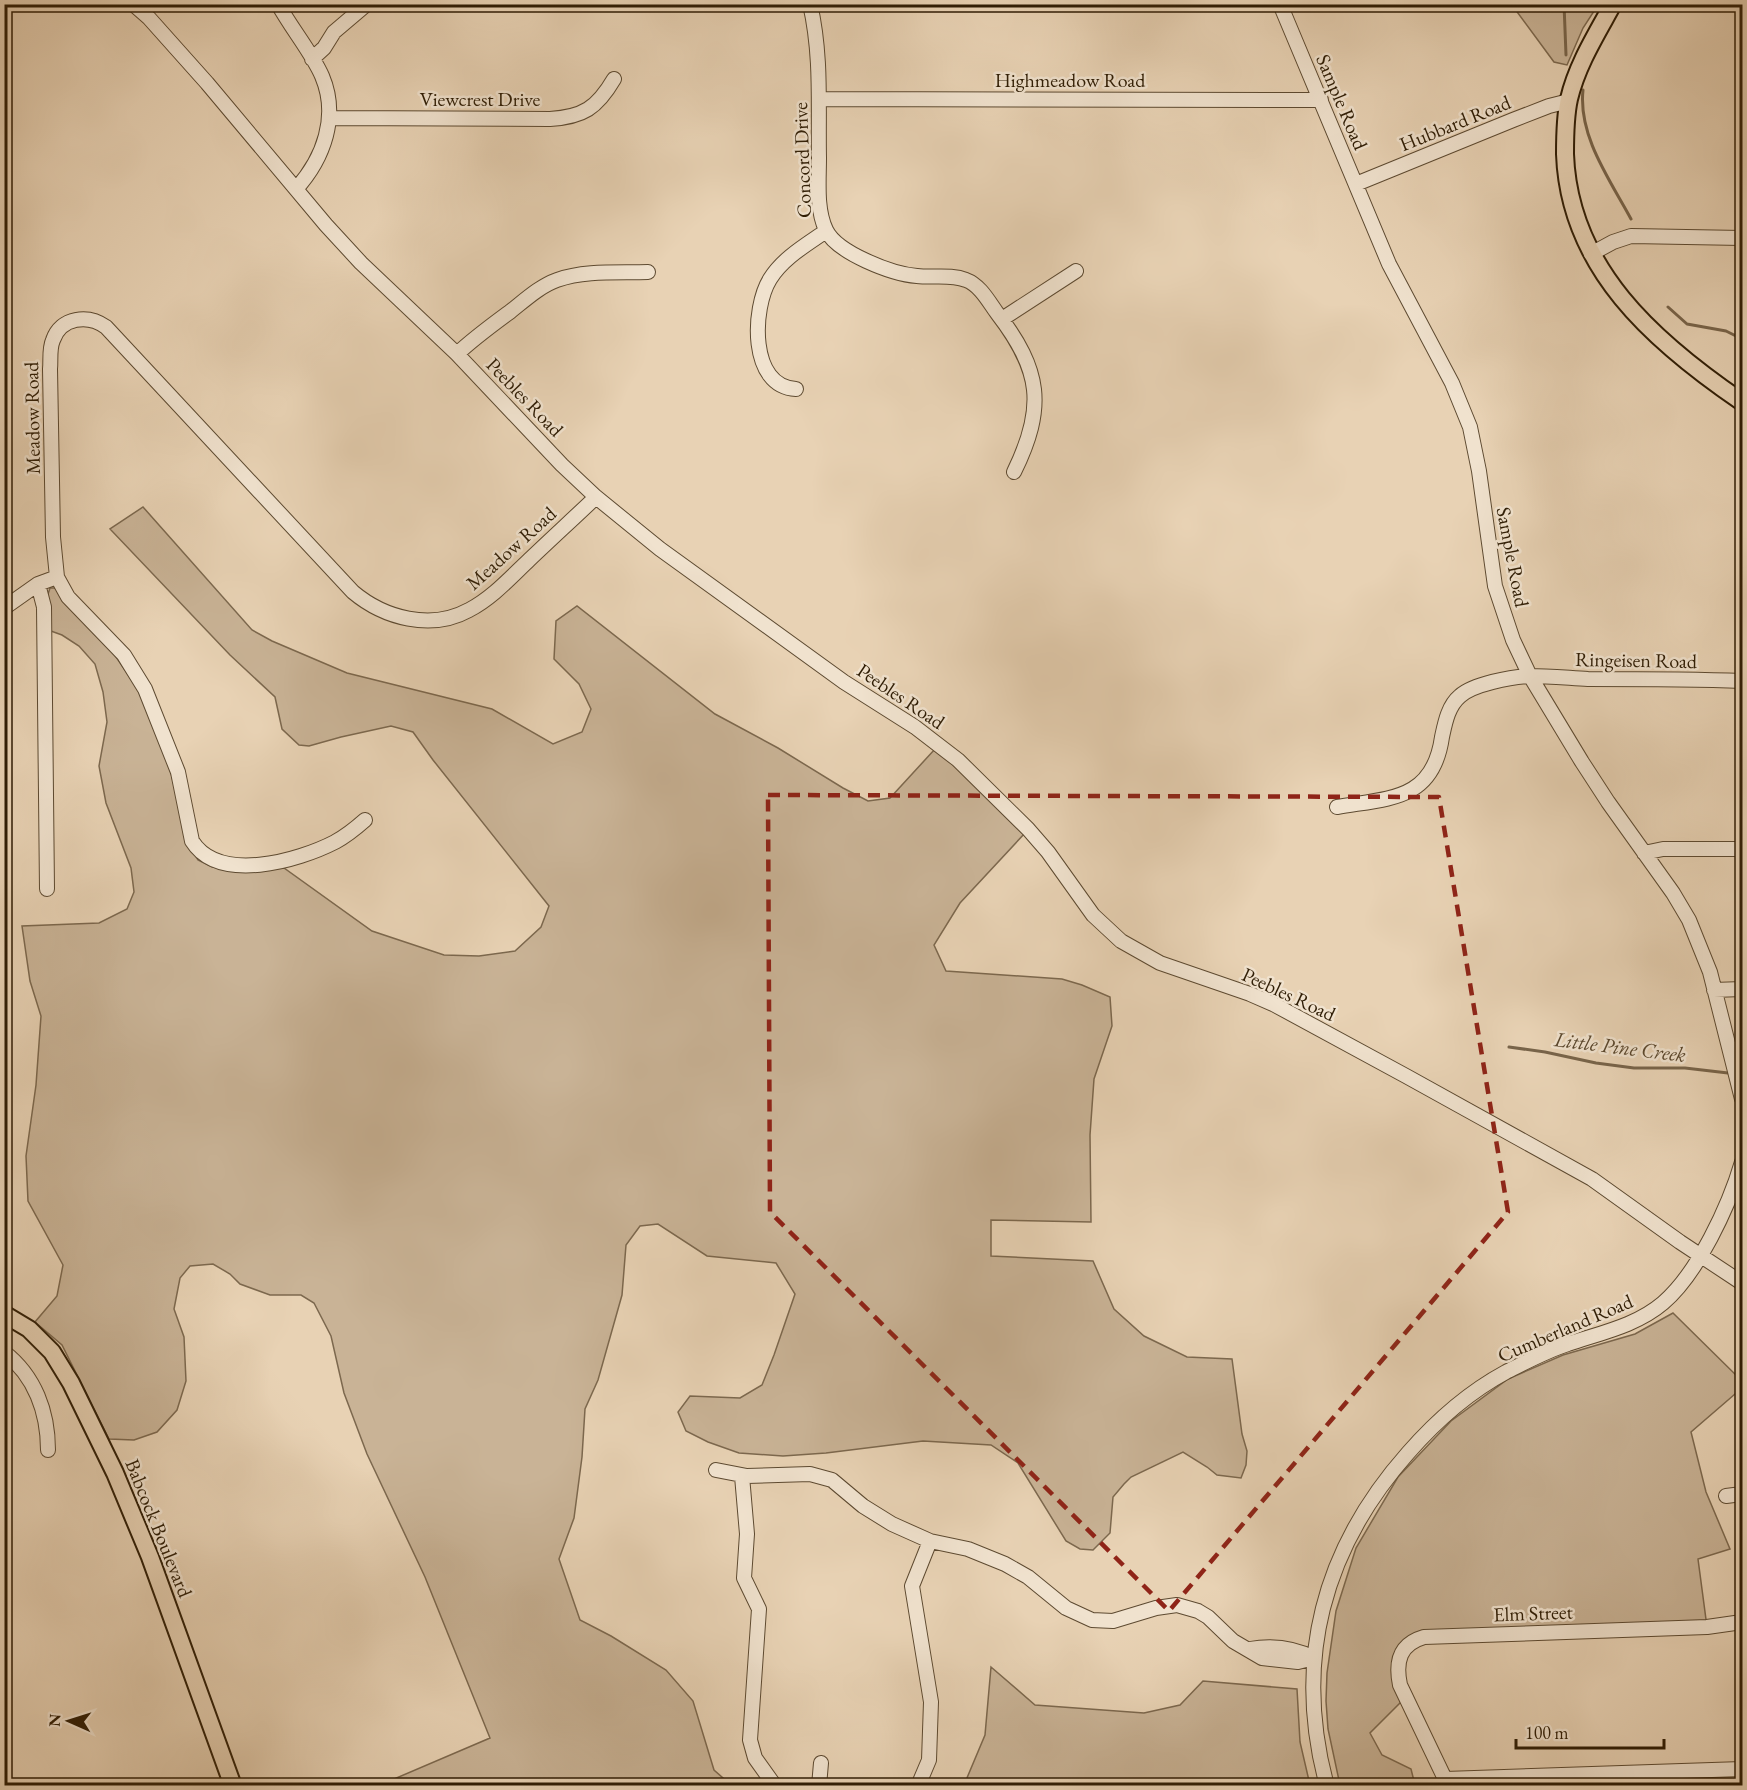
<svg xmlns="http://www.w3.org/2000/svg" width="1747" height="1790" font-family="'EB Garamond',serif">
  <rect width="100%" height="100%" fill="#e8d2b4"/>
  <filter id="stains"><feTurbulence type="fractalNoise" baseFrequency=".00333" numOctaves="4"/><feColorMatrix values="0 0 0 0 .2 0 0 0 0 .09 0 0 0 0 .02 0 0 0 .5 -.17"/></filter>
  <radialGradient id="worn" r=".72"><stop offset=".6" stop-color="#630" stop-opacity="0"/><stop offset="1" stop-color="#630" stop-opacity=".3"/></radialGradient>
  <path fill="#c9b396" stroke="#7c684e" stroke-width="1.5" d="M 1512,5 L 1598,5 L 1583,28 L 1567,65 L 1554,62 Z
    M 143,507 L 252,630 L 272,641 L 347,673 L 492,709 L 553,744 L 582,732 L 591,709 L 579,684 L 554,659 L 556,621 L 577,606 L 715,714 L 778,748 L 843,788 L 868,801 L 890,798 L 935,749 L 966,776 L 1025,833 L 960,903 L 934,945 L 946,971 L 1062,979 L 1082,985 L 1110,997 L 1112,1026 L 1094,1079 L 1090,1135 L 1091,1222 L 991,1220 L 991,1256 L 1093,1261 L 1114,1309 L 1144,1336 L 1187,1357 L 1232,1359 L 1242,1434 L 1247,1451 L 1246,1465 L 1241,1478 L 1217,1475 L 1207,1467 L 1183,1452 L 1131,1477 L 1124,1484 L 1113,1497 L 1110,1533 L 1093,1550 L 1080,1549 L 1066,1541 L 1018,1463 L 991,1445 L 923,1441 L 826,1453 L 783,1456 L 739,1453 L 708,1442 L 686,1431 L 678,1412 L 690,1396 L 740,1398 L 762,1385 L 774,1355 L 795,1294 L 776,1263 L 707,1256 L 658,1224 L 640,1226 L 626,1245 L 622,1295 L 598,1380 L 585,1409 L 582,1457 L 574,1518 L 559,1559 L 580,1620 L 611,1636 L 666,1670 L 693,1701 L 714,1770 L 731,1785 L 380,1785 L 490,1738 L 425,1577 L 367,1454 L 344,1393 L 331,1336 L 314,1303 L 301,1295 L 270,1295 L 240,1284 L 230,1274 L 213,1264 L 190,1266 L 180,1278 L 174,1309 L 184,1337 L 186,1381 L 177,1410 L 157,1432 L 134,1440 L 109,1439 L 62,1345 L 35,1322 L 57,1296 L 63,1265 L 28,1201 L 26,1156 L 36,1085 L 41,1016 L 30,981 L 22,926 L 99,923 L 127,909 L 134,892 L 131,868 L 106,803 L 99,766 L 107,722 L 103,692 L 95,664 L 79,646 L 62,635 L 48,630 L 47,597 L 50,588 L 57,588 L 112,651 L 142,695 L 170,769 L 189,845 L 198,860 L 212,867 L 240,871 L 284,868 L 372,931 L 444,955 L 479,956 L 515,951 L 541,927 L 549,906 L 433,760 L 413,732 L 391,726 L 341,737 L 309,746 L 299,745 L 282,729 L 275,697 L 230,655 L 110,529 Z
    M 1673,1313 L 1742,1381 L 1742,1388 L 1691,1432 L 1706,1492 L 1730,1549 L 1698,1559 L 1707,1627 L 1432,1636 L 1403,1650 L 1406,1697 L 1370,1733 L 1382,1755 L 1411,1769 L 1415,1785 L 1340,1785 L 1328,1729 L 1326,1701 L 1327,1673 L 1336,1611 L 1356,1548 L 1398,1477 L 1451,1421 L 1508,1379 L 1563,1355 L 1635,1334 Z
    M 991,1667 L 1035,1705 L 1144,1713 L 1180,1705 L 1203,1681 L 1297,1689 L 1300,1742 L 1310,1785 L 964,1785 L 985,1735 Z"/>
  <g fill="none" stroke-linecap="round" stroke-linejoin="round">
    <path stroke="#78644a" stroke-width="3" d="M 1564,4 L 1566,55
      M 1583,90 C 1578,136 1610,180 1631,219
      M 1668,307 L 1687,324 L 1726,331 L 1742,339
      M 1509,1047 L 1545,1052 L 1596,1063 L 1634,1068 L 1685,1068 L 1728,1073"/>
    <defs>
      <path id="minor" d="M 133,4 L 149,18 L 207,83 L 326,225 L 361,263 L 457,354 L 562,465 L 596,497 L 660,549 L 844,682 L 915,727 L 958,760 L 1028,829 L 1048,852 L 1093,915 L 1121,941 L 1160,963 L 1250,994 L 1275,1005 L 1406,1076 L 1592,1179 L 1680,1242 L 1742,1283
        M 278,4 C 291,28 312,53 322,76 C 339,116 324,158 296,189
        M 810,4 C 822,56 818,106 819,158 C 819,181 816,209 826,230 C 837,253 892,274 917,276 C 933,278 951,274 966,280 C 980,285 989,302 997,313 C 1041,370 1046,407 1014,472
        M 1280,4 L 1389,264 L 1452,383 L 1470,427 L 1479,471 L 1495,586 L 1513,640 L 1530,676 L 1582,762 L 1608,802 L 1673,893 L 1689,920 L 1710,972 L 1742,1099
        M 312,59 L 324,48 L 334,32 L 367,4
        M 819,99 L 1321,100
        M 329,118 L 550,119 C 583,117 597,108 614,79
        M 1356,184 L 1513,120 L 1549,106 L 1569,101
        M 1591,254 L 1613,242 L 1631,236 L 1742,238
        M 1002,319 L 1076,271
        M 457,354 C 474,338 492,325 511,311 C 525,300 540,286 557,280 C 585,270 619,273 648,272
        M 796,389 C 749,387 752,308 770,279 C 783,258 806,245 826,231
        M 38,584 L 44,607 L 47,889
        M 4,608 L 38,584 L 57,577
        M 1337,807 C 1389,798 1433,801 1442,737 C 1445,723 1448,706 1460,696 C 1473,684 1511,677 1529,676 C 1548,676 1569,678 1588,679 C 1639,679 1691,679 1742,681
        M 365,820 C 356,828 346,836 335,842 C 298,861 219,884 192,841 L 178,772 L 145,689 L 124,655 L 68,597 L 57,577 L 53,537 L 50,369 C 51,360 49,349 53,340 C 61,317 88,314 106,327 L 353,592 C 384,618 431,631 469,610 C 492,598 510,578 529,560 C 551,539 574,518 596,497
        M 1644,853 L 1663,849 L 1742,849
        M 1714,990 L 1742,989
        M 4,1352 C 35,1376 48,1412 48,1450
        M 716,1470 L 747,1476 L 810,1474 L 832,1480 L 863,1506 L 892,1524 L 930,1541 L 968,1549 L 1005,1564 L 1028,1577 L 1066,1608 L 1092,1620 L 1113,1621 L 1156,1608 L 1177,1605 L 1198,1611 L 1208,1617 L 1233,1641 L 1262,1658 L 1298,1662 L 1314,1658
        M 742,1476 L 747,1534 L 744,1578 L 759,1609 L 750,1740 L 755,1758 L 775,1786
        M 1726,1496 L 1742,1494
        M 1742,1622 L 1707,1627 L 1424,1637 C 1400,1644 1395,1661 1400,1685 L 1445,1779 L 1742,1769
        M 1250,1649 C 1272,1645 1294,1648 1314,1658
        M 819,1786 L 821,1763
        M 918,1786 L 929,1760 L 931,1702 L 912,1586 L 930,1541
        M 1327,1786 C 1293,1661 1323,1549 1408,1453 C 1436,1421 1469,1392 1506,1372 C 1526,1362 1546,1351 1568,1344 C 1600,1333 1636,1326 1663,1303 C 1698,1273 1729,1206 1742,1162"/>
      <path id="major" d="M 1613,4 C 1596,35 1577,65 1569,99 C 1565,117 1565,136 1565,154 C 1569,268 1654,342 1742,402
        M 4,1314 L 29,1329 L 52,1352 L 71,1383 L 115,1473 L 150,1557 L 233,1786"/>
    </defs>
    <use href="#minor" stroke="#5d4a31" stroke-width="16"/>
    <use href="#major" stroke="#2f1d05" stroke-width="20"/>
    <use href="#minor" stroke="#f0e2ce" stroke-width="14"/>
    <use href="#major" stroke="#e8d2b4" stroke-width="16"/>
  </g>
  <path fill="none" stroke="#8f2418" stroke-width="4.5" stroke-dasharray="12 8" stroke-linejoin="round" d="M 768,795 L 1439,797 L 1508,1212 L 1169,1611 L 770,1212 Z"/>
  <g text-anchor="middle" stroke-width="5" stroke-linejoin="round" paint-order="stroke">
    <g font-size="20" fill="#2f1d05" stroke="#f0e2ce">
      <text x="1070" y="87">Highmeadow Road</text>
      <text x="480" y="106">Viewcrest Drive</text>
      <text transform="translate(1342 102) rotate(67)" y="7">Sample Road</text>
      <text transform="translate(1455 123) rotate(-22)" y="7">Hubbard Road</text>
      <text transform="translate(802 160) rotate(-92)" y="7">Concord Drive</text>
      <text transform="translate(525 397) rotate(46)" y="7">Peebles Road</text>
      <text transform="translate(32 418) rotate(-91)" y="7">Meadow Road</text>
      <text transform="translate(511 548) rotate(-42)" y="7">Meadow Road</text>
      <text transform="translate(1513 557) rotate(79)" y="7">Sample Road</text>
      <text transform="translate(1636 660) rotate(1)" y="7">Ringeisen Road</text>
      <text transform="translate(901 696) rotate(34)" y="7">Peebles Road</text>
      <text transform="translate(1289 994) rotate(25)" y="7">Peebles Road</text>
      <text transform="translate(1565 1328) rotate(-23)" y="7">Cumberland Road</text>
      <text transform="translate(159 1528) rotate(68)" y="7">Babcock Boulevard</text>
      <text transform="translate(1533 1613) rotate(-2)" y="7">Elm Street</text>
    </g>
    <g font-size="21" font-style="italic" fill="#5a472d" stroke="#f0e2ce">
      <text transform="translate(1620 1047) rotate(7)" y="7">Little Pine Creek</text>
    </g>
  </g>
  <rect width="1747" height="1790" fill="none" stroke="#e8d2b4" stroke-width="24"/>
  <rect x="6" y="6" width="1735" height="1778" fill="none" stroke="#2f1d05" stroke-width="3"/>
  <rect x="12" y="12" width="1723" height="1766" fill="none" stroke="#2f1d05" stroke-width="1.5"/>
  <g transform="translate(69 1721) rotate(273)" stroke="#f0e2ce" stroke-width="4.5" paint-order="stroke">
  <path d="M0-4.5L10 22L0 15L-10 22Z" fill="#2f1d05"/>
  <text y="-9" font-size="16" font-weight="bold" text-anchor="middle" fill="#2f1d05">N</text>
  </g>
  <path d="M1516 1739v9h148v-9" fill="none" stroke="#2f1d05" stroke-width="3"/>
  <text x="1525" y="1739" font-size="18" fill="#2f1d05" stroke="#f0e2ce" stroke-width="4.5" paint-order="stroke">100 m</text>
  <rect width="100%" height="100%" filter="url(#stains)"/>
  <rect width="100%" height="100%" fill="url(#worn)"/>
</svg>
